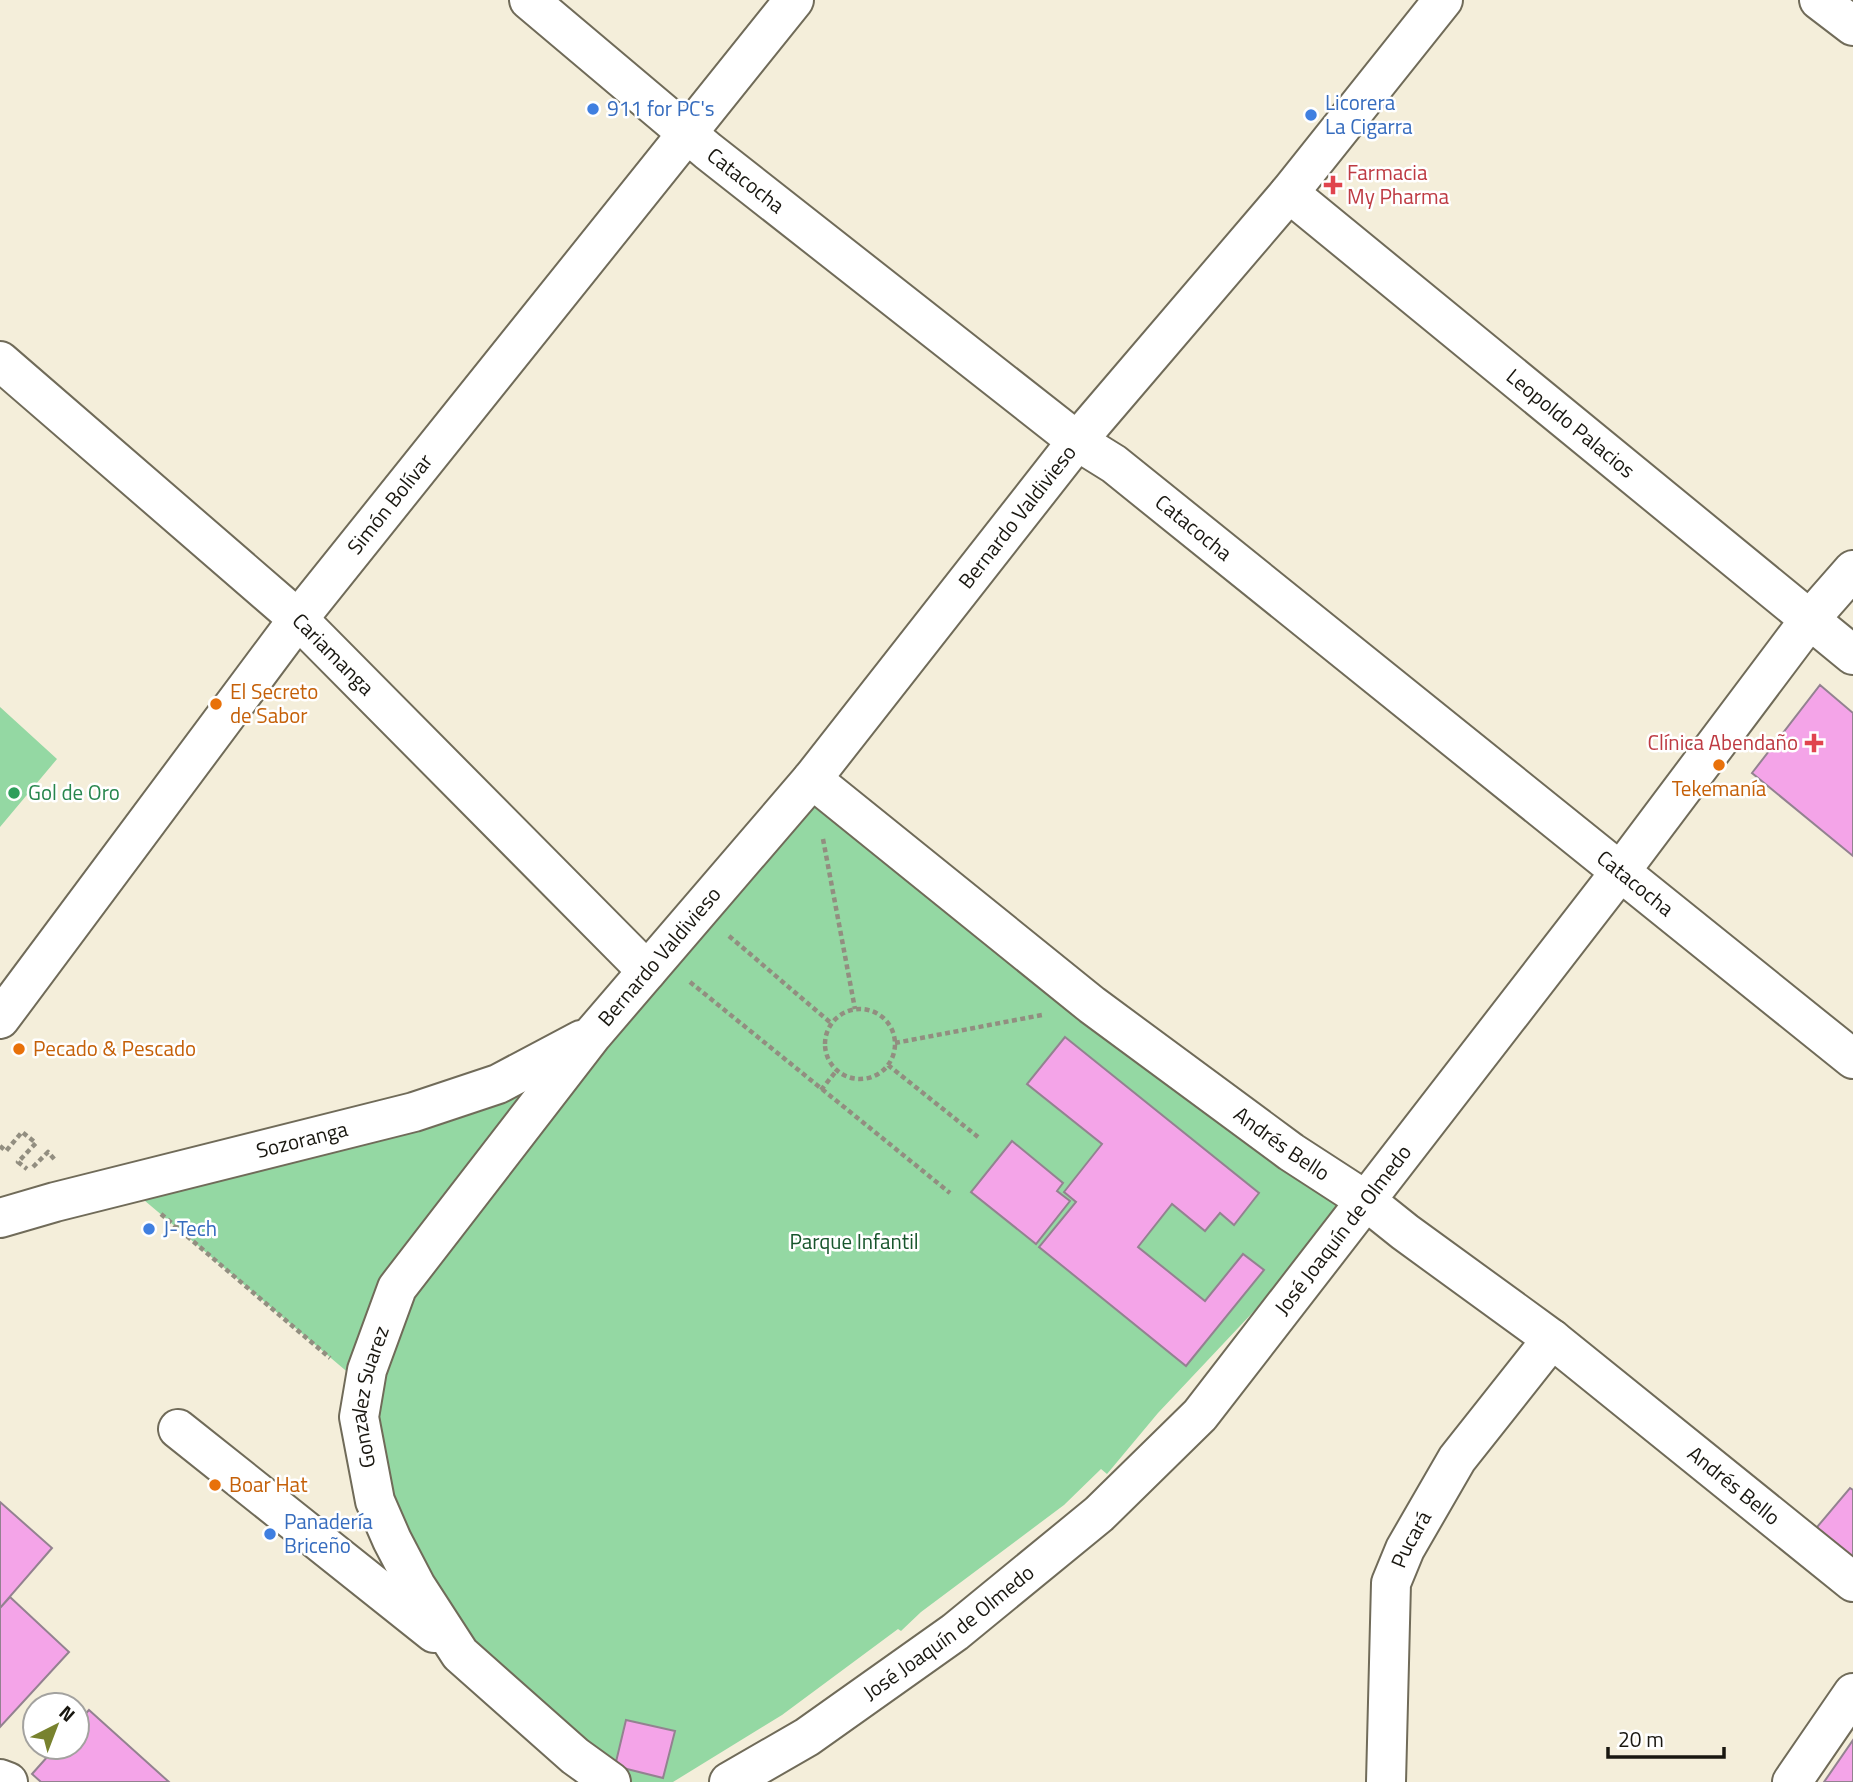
<svg xmlns="http://www.w3.org/2000/svg" width="1853" height="1782" font-family="'Titillium Web',sans-serif">
  <rect width="100%" height="100%" fill="#f4eeda"/>
  <path fill="#94d8a3" d="M 0,707 L 57,759 L 0,827 Z
    M 812,779 L 1350,1193 L 1323,1238 L 1158,1413 L 1107,1474 L 1101,1469 L 1064,1505 L 921,1612 L 901,1631 L 898,1629 L 782,1715 L 673,1782 L 611,1782 L 416,1586 L 364,1386 L 125,1184 L 414,1112 L 593,1034 Z"/>
  <path fill="#f4a4e8" stroke="#938290" stroke-width="2" d="M 1820,685 L 1853,713 L 1853,856 L 1752,773 Z
    M 1065,1037 L 1259,1193 L 1234,1225 L 1220,1213 L 1205,1231 L 1172,1204 L 1138,1247 L 1205,1301 L 1243,1254 L 1264,1270 L 1186,1366 L 1039,1247 L 1076,1202 L 1064,1192 L 1102,1144 L 1027,1084 Z
    M 1012,1141 L 1063,1183 L 1057,1191 L 1070,1201 L 1036,1244 L 971,1192 Z
    M 1850,1488 L 1853,1490 L 1853,1575 L 1807,1539 Z
    M 0,1502 L 52,1548 L 0,1608 Z
    M 10,1597 L 69,1652 L 0,1727 L 0,1608 Z
    M 89,1710 L 169,1782 L 41,1782 L 32,1774 L 56,1747 L 77,1747 L 77,1723 Z
    M 626,1720 L 675,1731 L 663,1778 L 615,1766 Z
    M 1853,1740 L 1853,1782 L 1824,1782 Z"/>
  <g fill="none" stroke-linecap="round" stroke-linejoin="round">
    <defs>
      <g id="minor">
        <path id="s1" d="M 529,0 L 708,151 L 1077,441 L 1114,464 L 1853,1059"/>
        <path d="M 1819,0 L 1853,26"/>
        <path id="s2" d="M 1289,193 L 1853,655"/>
        <path id="s3" d="M 0,361 L 298,619 L 647,971"/>
        <path id="s4" d="M 812,779 L 1092,1005 L 1291,1152 L 1365,1200 L 1405,1232 L 1552,1339 L 1853,1582"/>
        <path id="s5" d="M 0,1019 L 298,619 L 794,0"/>
        <path id="s6" d="M 0,1218 L 55,1202 L 414,1112 L 498,1084 L 581,1040"/>
        <path d="M 178,1429 L 434,1633"/>
        <path d="M 0,1779 L 8,1782"/>
        <path id="s7" d="M 611,1782 L 575,1756 L 460,1654 L 416,1586 L 392,1540 L 375,1501 L 359,1417 L 367,1370 L 397,1288 L 593,1034 L 812,779 L 1077,441 L 1289,193 L 1443,0"/>
        <path id="s8" d="M 729,1782 L 807,1737 L 955,1632 L 1099,1514 L 1200,1415 L 1620,872 L 1810,619 L 1853,570"/>
        <path id="s9" d="M 1386,1782 L 1391,1583 L 1405,1549 L 1457,1459 L 1552,1339"/>
        <path d="M 1792,1782 L 1853,1693"/>
      </g>
    </defs>
    <use href="#minor" stroke="#706b59" stroke-width="42"/>
    <path stroke="#928e80" stroke-width="4.5" stroke-dasharray="5 3.5" stroke-linecap="butt" d="M 823,839 L 855,1009
      M 729,936 L 832,1024
      M 690,982 L 950,1193
      M825 1044a35 35 0 1 1 70 0a35 35 0 1 1-70 0Z
      M 895,1043 L 1042,1015
      M 888,1065 L 978,1137
      M 821,1090 L 837,1070
      M 0,1146 L 6,1151 L 22,1132 L 36,1143 L 18,1162 L 27,1169
      M 33,1167 L 48,1152 L 56,1161
      M 161,1214 L 330,1358"/>
    <use href="#minor" stroke="#fff" stroke-width="38"/>
  </g>
  <g fill="#3f7fe0" stroke="#fff" stroke-width="2.5">
    <circle cx="593" cy="109" r="7"/>
    <circle cx="1311" cy="115" r="7"/>
    <circle cx="149" cy="1229" r="7"/>
    <circle cx="270" cy="1534" r="7"/>
  </g>
  <g fill="#e0444e" stroke="#fff" stroke-width="2.5">
    <path d="M1329.5 174.5h7v7h7v7h-7v7h-7v-7h-7v-7h7z"/>
    <path d="M1810.5 732.5h7v7h7v7h-7v7h-7v-7h-7v-7h7z"/>
  </g>
  <g fill="#e8710a" stroke="#fff" stroke-width="2.5">
    <circle cx="216" cy="704" r="7"/>
    <circle cx="1719" cy="765" r="7"/>
    <circle cx="19" cy="1049" r="7"/>
    <circle cx="215" cy="1485" r="7"/>
  </g>
  <circle fill="#2e9e5b" stroke="#fff" stroke-width="2.5" cx="14" cy="793" r="7"/>
  <g text-anchor="middle" stroke-width="5" stroke-linejoin="round" paint-order="stroke">
    <g font-size="21" fill="#366cbe" stroke="#fff" text-anchor="start">
      <text x="1325" y="110">Licorera<tspan x="1325" dy="24">La Cigarra</tspan></text>
      <text x="607" y="116">911 for PC's</text>
      <text x="163" y="1236">J-Tech</text>
      <text x="284" y="1529">Panadería<tspan x="284" dy="24">Briceño</tspan></text>
    </g>
    <g font-size="21" fill="#be3a42" stroke="#fff" text-anchor="start">
      <text x="1347" y="180">Farmacia<tspan x="1347" dy="24">My Pharma</tspan></text>
      <text x="1798" y="750" text-anchor="end">Clínica Abendaño</text>
    </g>
    <g font-size="21" fill="#191710" stroke="#fff">
      <text dy="7" stroke="none"><textPath href="#s1" startOffset="282">Catacocha</textPath></text>
      <text dy="7" stroke="none"><textPath href="#s2" startOffset="364">Leopoldo Palacios</textPath></text>
      <text dy="7" stroke="none"><textPath href="#s5" startOffset="646">Simón Bolívar</textPath></text>
      <text dy="7" stroke="none"><textPath href="#s7" startOffset="1584">Bernardo Valdivieso</textPath></text>
      <text dy="7" stroke="none"><textPath href="#s1" startOffset="849">Catacocha</textPath></text>
      <text dy="7" stroke="none"><textPath href="#s3" startOffset="444">Cariamanga</textPath></text>
      <text dy="7" stroke="none"><textPath href="#s1" startOffset="1416">Catacocha</textPath></text>
      <text dy="7" stroke="none"><textPath href="#s7" startOffset="1017">Bernardo Valdivieso</textPath></text>
      <text dy="7" stroke="none"><textPath href="#s6" startOffset="312">Sozoranga</textPath></text>
      <text dy="7" stroke="none"><textPath href="#s4" startOffset="595">Andrés Bello</textPath></text>
      <text dy="7" stroke="none"><textPath href="#s8" startOffset="833">José Joaquín de Olmedo</textPath></text>
      <text dy="7" stroke="none"><textPath href="#s7" startOffset="480">Gonzalez Suarez</textPath></text>
      <text dy="7" stroke="none"><textPath href="#s4" startOffset="1162">Andrés Bello</textPath></text>
      <text dy="7" stroke="none"><textPath href="#s9" startOffset="247">Pucará</textPath></text>
      <text dy="7" stroke="none"><textPath href="#s8" startOffset="266">José Joaquín de Olmedo</textPath></text>
    </g>
    <g font-size="21" fill="#c56008" stroke="#fff" text-anchor="start">
      <text x="230" y="699">El Secreto<tspan x="230" dy="24">de Sabor</tspan></text>
      <text x="1719" y="796" text-anchor="middle">Tekemanía</text>
      <text x="33" y="1056">Pecado &amp; Pescado</text>
      <text x="229" y="1492">Boar Hat</text>
    </g>
    <g font-size="21" fill="#27864d" stroke="#fff" text-anchor="start">
      <text x="28" y="800">Gol de Oro</text>
    </g>
    <g font-size="21" fill="#17562c" stroke="#fff">
      <text x="854" y="1249">Parque Infantil</text>
    </g>
  </g>
  <g transform="translate(56 1726) rotate(42)"><circle r="33" fill="#ffffff" stroke="#a3a29f" stroke-width="2"/>
  <path d="M0-5L12 26L0 18L-12 26Z" fill="#78822e"/>
  <text y="-10" font-size="19" font-weight="bold" text-anchor="middle" fill="#191710">N</text>
  </g>
  <path d="M1608 1747v10h116v-10" fill="none" stroke="#191710" stroke-width="3.5"/>
  <text x="1618" y="1747" font-size="21" fill="#191710" stroke="#ffffff" stroke-width="5" paint-order="stroke">20 m</text>
</svg>
